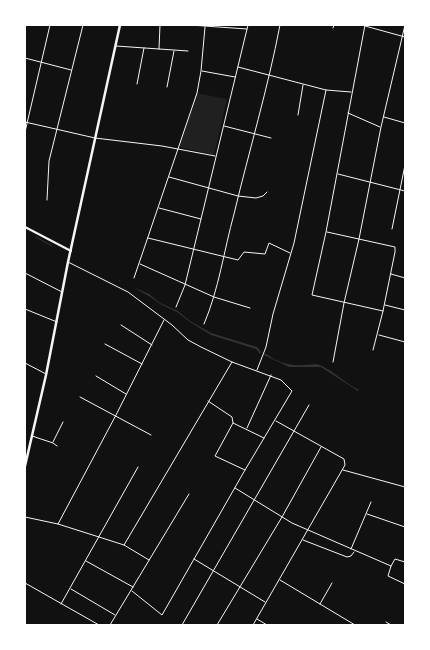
<svg xmlns="http://www.w3.org/2000/svg" width="430" height="650" font-family="Montserrat,sans-serif">
  <rect width="100%" height="100%" fill="#111"/>
  <path fill="#202020" d="M 196,93 L 227,99 L 214,155 L 179,147 Z"/>
  <path fill="#333" d="M 133,287 L 149,294 L 160,303 L 178,311 L 190,321 L 211,333 L 257,347 L 261,352 L 260,354 L 256,349 L 211,335 L 190,322 L 177,312 L 160,304 L 152,298 Z
    M 265,353 C 284,367 295,366 317,364 C 332,369 344,383 359,390 L 358,391 L 321,367 L 289,367 L 264,355 Z"/>
  <g fill="none" stroke-linecap="round" stroke-linejoin="round">
    <path stroke="#333" stroke-width="1" d="M 36,237 L 52,246
      M 119,280 L 120,281"/>
    <path stroke="#f5f5f5" stroke-width="1" d="M 190,25 L 247,29
      M 365,25 L 326,232 L 312,295 L 383,311
      M 365,26 L 405,37
      M 333,28 L 334,25
      M 116,46 L 188,51
      M 159,49 L 160,25
      M 25,58 L 71,70
      M 238,67 L 326,90 L 351,92
      M 202,71 L 235,77
      M 137,84 L 144,48
      M 167,87 L 174,51
      M 348,113 L 380,127
      M 298,115 L 303,85
      M 384,117 L 405,123
      M 25,122 L 95,138 L 162,146 L 215,156
      M 224,126 L 271,138
      M 25,132 L 50,25
      M 338,174 L 405,191
      M 169,177 L 238,196 L 256,198 L 263,196 L 267,192
      M 47,200 L 49,161 L 83,25
      M 159,208 L 201,219
      M 392,229 L 405,165
      M 327,232 L 395,247 L 395,252 L 383,311 L 373,350
      M 148,238 L 238,260 L 244,252 L 265,254 L 269,243 L 290,253
      M 68,262 L 128,292 L 172,325 L 188,340 L 201,347 L 232,362 L 281,380 L 292,391 L 245,470 L 162,615 L 132,591
      M 140,264 L 214,297 L 250,308
      M 25,273 L 62,292
      M 391,274 L 405,278
      M 134,278 L 197,93 L 201,71 L 205,27
      M 385,305 L 405,310
      M 176,307 L 185,285 L 248,25
      M 25,309 L 57,322
      M 204,324 C 219,289 224,250 234,214 C 249,151 268,88 280,25
      M 121,325 L 152,345
      M 379,335 L 405,342
      M 105,344 L 142,364
      M 333,362 L 344,303 L 359,239 L 381,127 L 405,25
      M 25,363 L 46,374
      M 257,370 L 266,347 L 273,314 L 294,243 L 326,90
      M 96,376 L 126,394
      M 80,397 L 151,435
      M 208,401 L 232,417 L 233,423 L 264,438
      M 233,423 L 215,456 L 245,470
      M 247,428 L 271,375
      M 32,436 L 53,443 L 57,446
      M 53,442 L 63,422
      M 343,470 L 405,487
      M 235,488 L 292,523 L 391,566
      M 367,514 L 405,527
      M 25,517 L 58,524 L 99,537 L 124,545 L 149,560
      M 58,524 L 116,415 L 164,320
      M 303,540 L 347,557 L 351,556 L 354,552
      M 124,545 L 232,362
      M 351,549 L 371,502
      M 194,559 L 265,602
      M 86,561 L 133,587
      M 405,562 L 395,559 L 391,566 L 388,576 L 405,584
      M 280,580 L 355,625
      M 25,583 L 99,625
      M 71,589 L 115,615
      M 61,604 L 138,467
      M 320,604 L 332,583
      M 257,619 L 267,625
      M 386,622 L 391,625
      M 110,625 L 189,494
      M 182,625 L 309,405
      M 217,625 L 282,517 L 321,447
      M 253,625 L 345,465 L 344,459 L 276,421"/>
    <path stroke="#f5f5f5" stroke-width="2" d="M 25,227 L 71,251"/>
    <path stroke="#f5f5f5" stroke-width="2.5" d="M 25,466 L 46,375 L 68,262 L 120,25"/>
  </g>
  <rect width="430" height="650" fill="none" stroke="#ffffff" stroke-width="52"/>
</svg>
